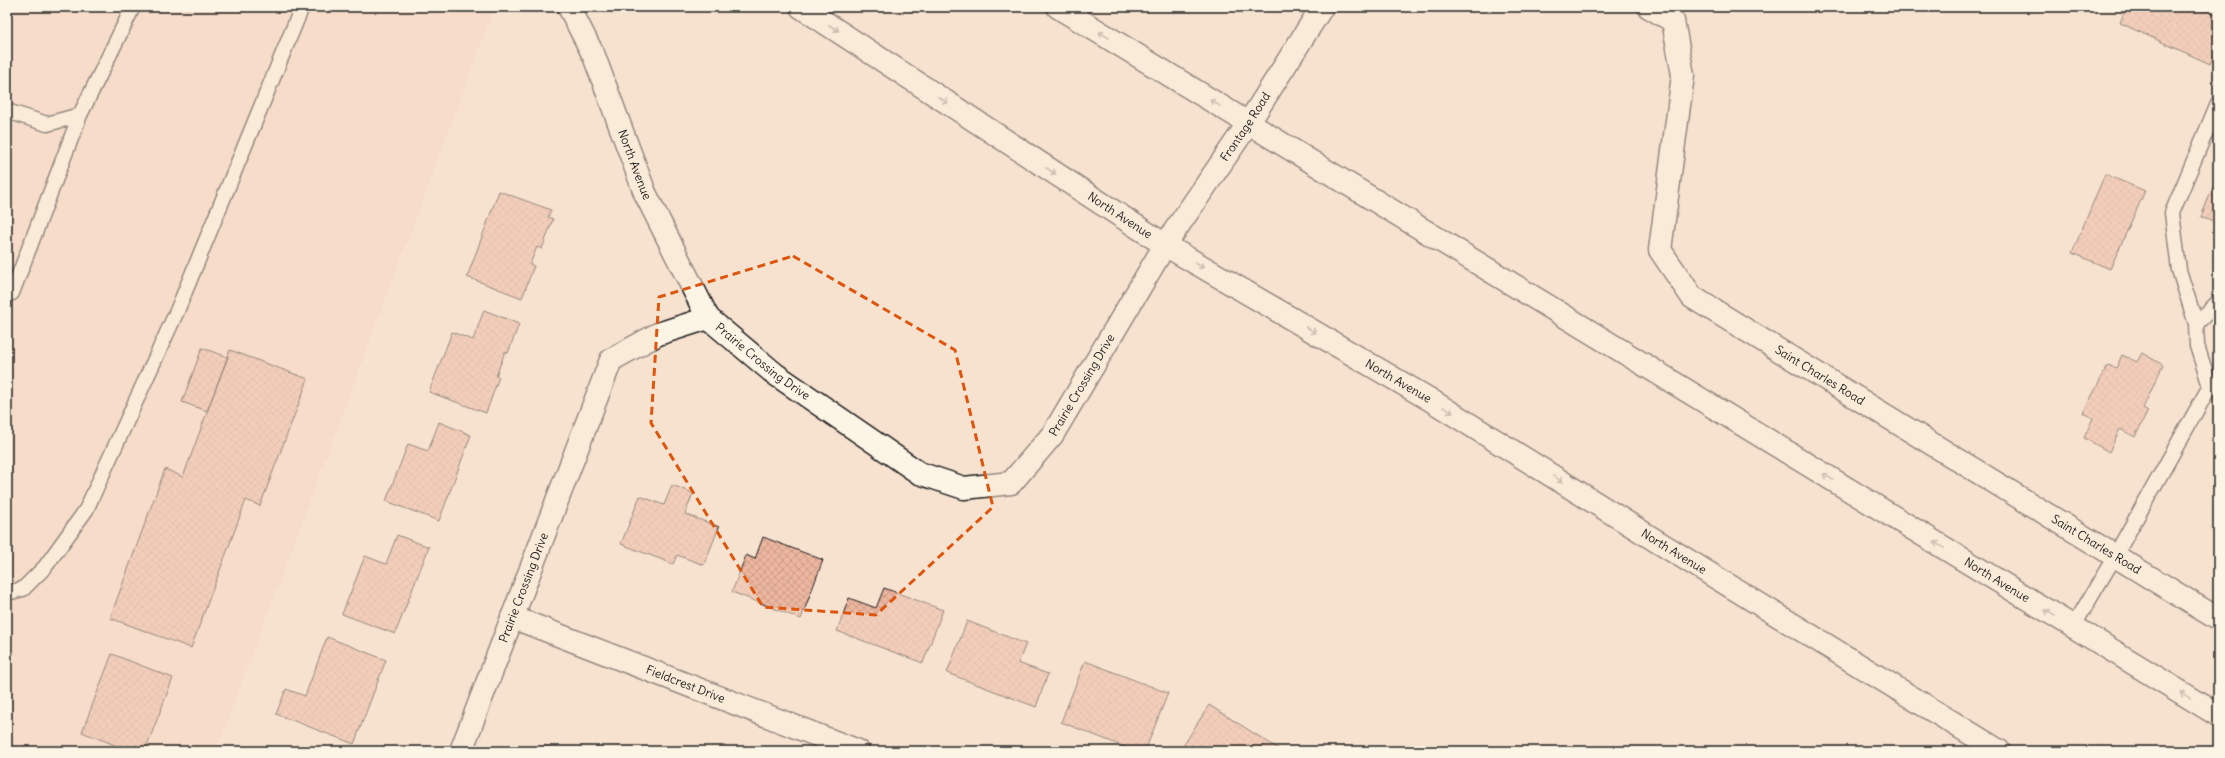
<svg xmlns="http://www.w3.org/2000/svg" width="2225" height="758" font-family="Delius,sans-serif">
  <defs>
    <pattern id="building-cross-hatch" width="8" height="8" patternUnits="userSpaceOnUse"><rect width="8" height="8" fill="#ecb69f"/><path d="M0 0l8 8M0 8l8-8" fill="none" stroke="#ca9c88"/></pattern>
  </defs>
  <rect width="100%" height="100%" fill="#f7e2d0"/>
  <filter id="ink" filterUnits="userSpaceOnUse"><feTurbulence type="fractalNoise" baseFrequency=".025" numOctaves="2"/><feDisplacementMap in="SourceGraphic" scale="8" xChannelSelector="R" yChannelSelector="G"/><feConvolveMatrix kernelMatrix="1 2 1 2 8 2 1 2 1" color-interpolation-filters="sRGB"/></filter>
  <g filter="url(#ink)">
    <path fill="#f4d5c1" d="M 7,7 L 495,7 L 216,751 L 7,751 Z"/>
    <path fill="url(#building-cross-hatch)" stroke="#1c1c1c" d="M 2126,7 L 2199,7 L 2218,15 L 2218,46 L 2210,64 L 2120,23 Z
      M 2105,174 L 2145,191 L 2110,269 L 2072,253 Z
      M 2218,174 L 2218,224 L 2201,217 Z
      M 499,191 L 551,210 L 548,217 L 553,219 L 542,249 L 537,247 L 530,264 L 534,266 L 522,298 L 467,277 Z
      M 484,310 L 519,324 L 508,353 L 505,352 L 496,376 L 499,377 L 486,413 L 429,392 L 452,332 L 473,340 Z
      M 202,348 L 228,357 L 207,411 L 182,402 Z
      M 230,350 L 308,379 L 260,506 L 246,500 L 191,648 L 110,618 L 165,469 L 183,477 Z
      M 2142,353 L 2163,365 L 2143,408 L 2148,411 L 2135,437 L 2120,429 L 2109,452 L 2084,438 L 2093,418 L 2083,413 L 2108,365 L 2116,368 L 2122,355 L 2137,362 Z
      M 439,422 L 471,435 L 439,521 L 386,501 L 408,444 L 428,451 Z
      M 672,485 L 693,493 L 685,514 L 719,527 L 704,565 L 677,555 L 673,564 L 621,544 L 640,496 L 664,505 Z
      M 397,535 L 429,547 L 395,634 L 342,614 L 365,556 L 386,564 Z
      M 763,537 L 823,560 L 801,619 L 732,592 L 746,555 L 755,559 Z
      M 884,588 L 943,610 L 923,663 L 837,631 L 849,598 L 876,608 Z
      M 967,621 L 1026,644 L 1018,663 L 1048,674 L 1036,707 L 947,673 Z
      M 327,637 L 386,660 L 354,744 L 276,714 L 286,689 L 305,696 Z
      M 112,654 L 173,678 L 145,751 L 130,751 L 82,732 Z
      M 1085,661 L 1168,693 L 1145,751 L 1135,751 L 1061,722 Z
      M 1209,705 L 1282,751 L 1180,751 Z
      M 544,745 L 560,751 L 541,751 Z
      M 270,747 L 283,751 L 269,751 Z
      M 597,747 L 608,751 L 596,751 Z"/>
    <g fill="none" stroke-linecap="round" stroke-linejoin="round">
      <defs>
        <path id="service" d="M 7,111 L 47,124 L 80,115 L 133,7
          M 7,292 L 12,293 L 80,115
          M 2196,324 L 2218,302
          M 7,593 L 23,589 L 45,567 L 86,510 L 177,311 L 302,7
          M 2073,627 L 2115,556 L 2210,386 L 2197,346 L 2196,324 L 2179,270 L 2172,213 L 2218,103"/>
        <g id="minor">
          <path id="s1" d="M 569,7 L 594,56 L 645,193 L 708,318"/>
          <path id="s2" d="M 1649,7 L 1673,21 L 1683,75 L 1660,250 L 1692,297 L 2218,619"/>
          <path id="s3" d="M 512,617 L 858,751"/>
          <path id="s4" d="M 461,751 L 611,360 L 658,334 L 708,318 L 775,374 L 919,473 L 964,488 L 1011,483 L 1053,434 L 1165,245 L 1248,124 L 1322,7"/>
        </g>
        <g id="primary">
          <path id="s5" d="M 801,7 L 1165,245 L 1429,399 L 1658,542 L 1999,751"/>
          <path id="s6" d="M 1058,7 L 2218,715"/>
        </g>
      </defs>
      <use href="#service" stroke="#1c1c1c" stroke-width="17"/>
      <use href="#minor" stroke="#1c1c1c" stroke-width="25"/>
      <use href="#primary" stroke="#1c1c1c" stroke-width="25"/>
      <use href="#service" stroke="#fcf5e5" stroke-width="14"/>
      <use href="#minor" stroke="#fcf5e5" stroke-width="22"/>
      <use href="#primary" stroke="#fcf5e5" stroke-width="22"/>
    </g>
    <defs><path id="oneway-shaft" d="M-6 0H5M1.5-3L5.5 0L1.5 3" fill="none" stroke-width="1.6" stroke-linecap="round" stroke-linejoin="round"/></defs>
    <g stroke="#97938b">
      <use href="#oneway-shaft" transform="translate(834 28) rotate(33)"/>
      <use href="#oneway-shaft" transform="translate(1104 35) rotate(-148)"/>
      <use href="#oneway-shaft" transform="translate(943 100) rotate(33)"/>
      <use href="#oneway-shaft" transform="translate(1215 103) rotate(-148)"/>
      <use href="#oneway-shaft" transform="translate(1051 171) rotate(33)"/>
      <use href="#oneway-shaft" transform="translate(1199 265) rotate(30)"/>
      <use href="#oneway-shaft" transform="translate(1311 330) rotate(30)"/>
      <use href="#oneway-shaft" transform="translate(1448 410) rotate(32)"/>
      <use href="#oneway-shaft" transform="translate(1828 477) rotate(-149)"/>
      <use href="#oneway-shaft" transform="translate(1558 479) rotate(32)"/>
      <use href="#oneway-shaft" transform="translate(1939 545) rotate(-149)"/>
      <use href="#oneway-shaft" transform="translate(2050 613) rotate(-149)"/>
      <use href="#oneway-shaft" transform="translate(2185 695) rotate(-149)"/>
    </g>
  </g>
  <path d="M0 0H2225V758H0ZM 793,256 L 955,350 L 993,507 L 876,615 L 763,607 L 651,423 L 659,297 Z" fill="#f7e2d0" fill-opacity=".55" fill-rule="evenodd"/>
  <path fill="none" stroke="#de560d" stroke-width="3" stroke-dasharray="8 5" stroke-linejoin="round" d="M 793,256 L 955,350 L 993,507 L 876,615 L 763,607 L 651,423 L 659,297 Z"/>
  <g text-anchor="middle" stroke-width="3.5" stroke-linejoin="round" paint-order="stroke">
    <g font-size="12" fill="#1c1c1c" stroke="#fcf5e5">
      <text dy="4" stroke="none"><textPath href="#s4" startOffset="1309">Frontage Road</textPath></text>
      <text dy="4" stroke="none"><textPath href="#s1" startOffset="171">North Avenue</textPath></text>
      <text dy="4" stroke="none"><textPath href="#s5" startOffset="381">North Avenue</textPath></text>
      <text dy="4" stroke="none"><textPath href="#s4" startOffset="595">Prairie Crossing Drive</textPath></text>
      <text dy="4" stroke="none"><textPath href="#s2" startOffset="466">Saint Charles Road</textPath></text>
      <text dy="4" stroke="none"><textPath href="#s5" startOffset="705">North Avenue</textPath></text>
      <text dy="4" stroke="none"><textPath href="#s4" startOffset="1003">Prairie Crossing Drive</textPath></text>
      <text dy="4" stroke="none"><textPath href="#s2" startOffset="790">Saint Charles Road</textPath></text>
      <text dy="4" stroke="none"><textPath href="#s5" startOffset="1029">North Avenue</textPath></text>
      <text dy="4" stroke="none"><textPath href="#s6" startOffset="1100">North Avenue</textPath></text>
      <text dy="4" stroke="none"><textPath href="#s4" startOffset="175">Prairie Crossing Drive</textPath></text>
      <text dy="4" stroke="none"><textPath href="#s3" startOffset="186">Fieldcrest Drive</textPath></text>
    </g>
  </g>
  <rect width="2225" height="758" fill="none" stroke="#fcf5e5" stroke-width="24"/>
  <rect x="12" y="12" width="2201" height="734" fill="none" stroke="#1c1c1c" stroke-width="1.5" filter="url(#ink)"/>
</svg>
